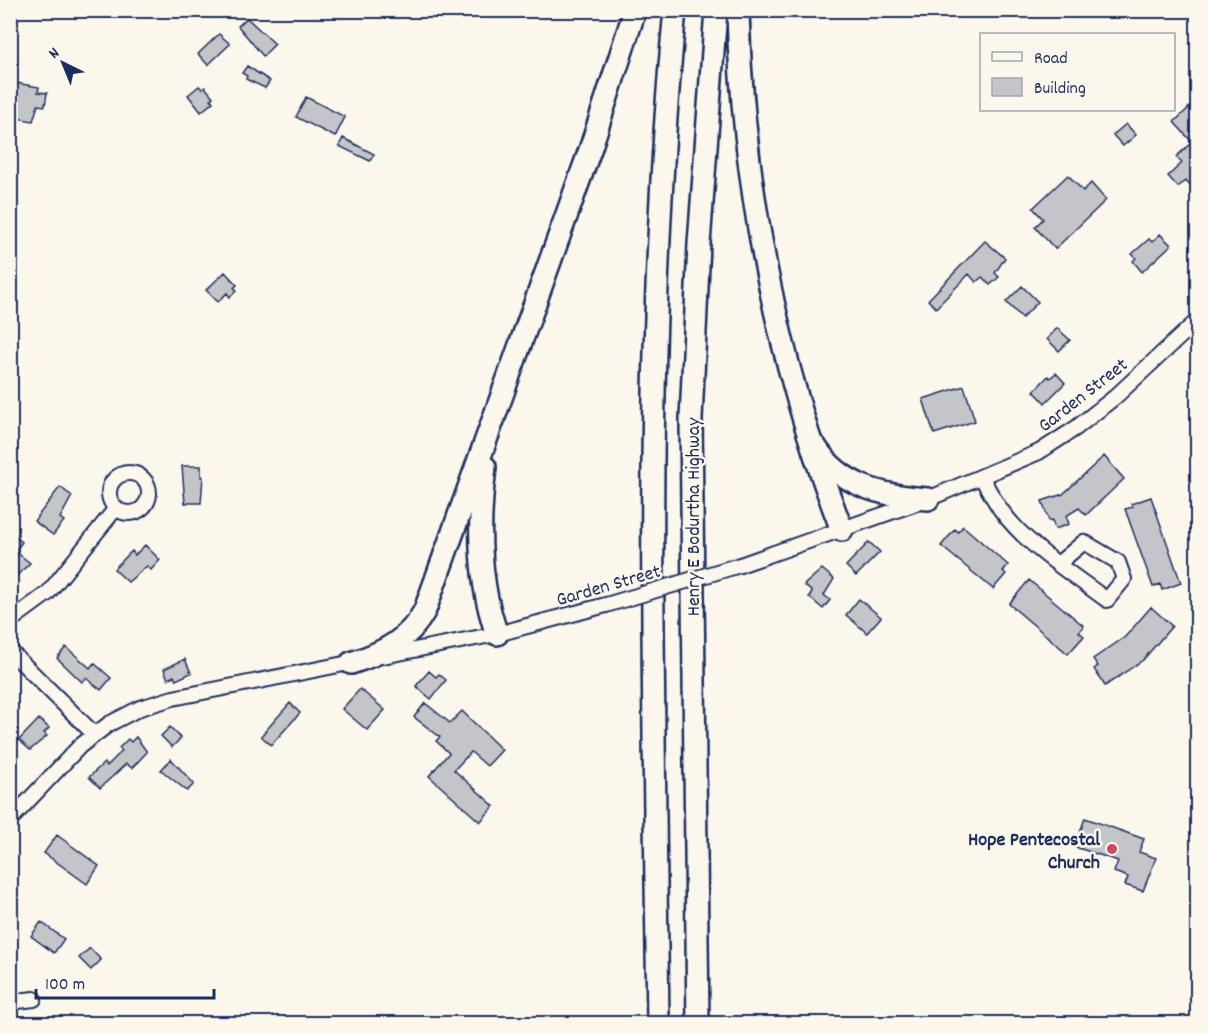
<svg xmlns="http://www.w3.org/2000/svg" width="1208" height="1034" font-family="Dekko,sans-serif">
  <rect width="100%" height="100%" fill="#fbf7ec"/>
  <filter id="ink" filterUnits="userSpaceOnUse"><feTurbulence type="fractalNoise" baseFrequency=".0167" numOctaves="2"/><feDisplacementMap in="SourceGraphic" scale="12" xChannelSelector="R" yChannelSelector="G"/><feConvolveMatrix kernelMatrix="1 2 1 2 8 2 1 2 1" color-interpolation-filters="sRGB"/></filter>
  <g filter="url(#ink)">
    <path fill="#c3c5c9" stroke="#1b2f5e" stroke-width="1.5" d="M 247,18 L 275,44 L 263,56 L 238,26 Z
      M 219,34 L 230,44 L 208,65 L 198,54 Z
      M 247,66 L 270,81 L 265,88 L 246,79 L 247,76 L 242,73 Z
      M 16,83 L 39,87 L 38,92 L 47,93 L 45,106 L 38,105 L 33,121 L 10,117 Z
      M 199,86 L 202,89 L 205,87 L 213,97 L 211,99 L 213,102 L 201,112 L 188,95 Z
      M 306,97 L 345,117 L 335,137 L 296,117 Z
      M 1197,100 L 1197,178 L 1190,185 L 1186,180 L 1178,187 L 1168,176 L 1182,163 L 1176,157 L 1192,142 L 1174,122 Z
      M 1126,124 L 1136,135 L 1123,146 L 1113,135 Z
      M 343,138 L 374,154 L 370,161 L 339,146 Z
      M 1068,175 L 1083,191 L 1091,183 L 1106,200 L 1055,249 L 1035,227 L 1043,219 L 1033,208 Z
      M 1160,234 L 1171,245 L 1142,272 L 1133,261 L 1136,258 L 1132,254 L 1149,239 L 1152,242 Z
      M 985,241 L 1005,258 L 995,273 L 999,277 L 990,285 L 982,277 L 976,282 L 969,274 L 936,308 L 928,300 Z
      M 225,272 L 237,285 L 234,288 L 237,290 L 230,297 L 227,293 L 218,302 L 206,290 Z
      M 1022,286 L 1038,302 L 1022,318 L 1006,302 Z
      M 1057,328 L 1070,340 L 1059,351 L 1047,339 Z
      M 1056,373 L 1065,383 L 1045,403 L 1034,391 L 1048,376 L 1050,378 Z
      M 964,386 L 975,421 L 934,434 L 923,399 Z
      M 1104,456 L 1124,479 L 1086,515 L 1079,508 L 1066,516 L 1069,524 L 1055,529 L 1052,520 L 1049,521 L 1042,501 L 1063,494 Z
      M 182,466 L 201,466 L 201,477 L 203,477 L 201,503 L 185,503 Z
      M 60,487 L 72,496 L 60,518 L 64,521 L 53,535 L 34,521 Z
      M 1151,497 L 1181,583 L 1162,590 L 1160,584 L 1153,587 L 1125,509 L 1133,507 L 1131,504 Z
      M 963,526 L 1008,565 L 1003,571 L 1006,574 L 993,589 L 941,546 L 955,529 L 958,532 Z
      M 10,532 L 22,542 L 15,551 L 30,563 L 10,582 Z
      M 869,542 L 880,552 L 856,576 L 846,566 Z
      M 145,545 L 160,560 L 151,570 L 147,566 L 128,582 L 114,569 L 132,551 L 135,555 Z
      M 822,569 L 834,579 L 824,595 L 830,600 L 823,609 L 809,597 L 812,592 L 804,585 Z
      M 1029,580 L 1084,626 L 1079,632 L 1084,636 L 1068,654 L 1009,604 Z
      M 859,599 L 881,617 L 867,633 L 846,615 Z
      M 1151,607 L 1172,626 L 1143,660 L 1105,686 L 1094,669 L 1098,666 L 1093,659 L 1125,637 Z
      M 66,647 L 90,668 L 94,663 L 111,678 L 101,690 L 86,678 L 82,682 L 57,658 Z
      M 185,659 L 191,673 L 176,680 L 174,676 L 168,679 L 164,669 Z
      M 429,671 L 436,677 L 439,674 L 446,680 L 431,699 L 416,686 Z
      M 360,689 L 385,710 L 367,730 L 342,709 Z
      M 290,703 L 300,713 L 271,745 L 261,736 Z
      M 425,703 L 450,723 L 462,711 L 502,750 L 487,766 L 471,752 L 454,770 L 494,806 L 480,822 L 429,776 L 449,753 L 436,741 L 440,737 L 414,717 Z
      M 39,719 L 49,728 L 44,733 L 47,736 L 30,750 L 19,740 Z
      M 170,727 L 181,738 L 172,747 L 161,736 Z
      M 136,737 L 147,752 L 132,768 L 126,764 L 100,788 L 89,777 L 104,763 L 107,766 L 122,751 L 119,748 L 128,739 L 131,742 Z
      M 171,759 L 194,784 L 187,791 L 161,770 Z
      M 1085,818 L 1144,839 L 1139,852 L 1156,858 L 1143,891 L 1125,885 L 1128,877 L 1114,872 L 1118,861 L 1075,847 Z
      M 57,835 L 99,866 L 87,884 L 44,853 Z
      M 41,922 L 64,939 L 54,953 L 31,936 Z
      M 90,948 L 101,960 L 91,970 L 79,958 Z"/>
    <g fill="none" stroke-linecap="round" stroke-linejoin="round">
      <defs>
        <path id="minor" d="M109 493a20 20 0 1 1 40 0a20 20 0 1 1-40 0Z
          M 982,478 C 988,489 994,500 1001,510 C 1027,546 1072,574 1107,600 L 1124,579 L 1118,562 L 1084,542 L 1059,563
          M 740,565 L 928,499 L 1039,452 L 1076,428 L 1115,397 L 1198,320
          M 10,621 L 48,593 L 116,508
          M 10,651 L 94,734
          M 383,656 L 497,634 L 606,605
          M 10,820 L 80,746 L 109,724 L 140,708 L 173,698 L 359,661
          M 10,1002 L 34,999"/>
        <path id="highway" d="M 738,10 C 742,187 778,366 842,530
          M 815,446 C 841,487 883,496 928,499
          M 485,467 C 478,521 478,582 497,634
          M 351,663 C 383,653 409,640 425,610 L 591,147 L 635,10
          M 658,1024 C 654,686 642,347 675,10
          M 698,1024 L 691,419 L 699,244 L 716,10"/>
      </defs>
      <use href="#minor" stroke="#1b2f5e" stroke-width="18"/>
      <use href="#highway" stroke="#1b2f5e" stroke-width="26"/>
      <use href="#minor" stroke="#fbf7ec" stroke-width="14"/>
      <use href="#highway" stroke="#fbf7ec" stroke-width="21"/>
      <defs>
        <path id="minor-bridge" d="M 606,605 L 740,565"/>
      </defs>
      <use href="#minor-bridge" stroke="#1b2f5e" stroke-width="18" stroke-linecap="butt"/>
      <use href="#minor-bridge" stroke="#fbf7ec" stroke-width="14"/>
    </g>
  </g>
  <circle fill="#d1495b" stroke="#fbf7ec" stroke-width="2" cx="1112" cy="849" r="6"/>
  <g text-anchor="middle" stroke-width="5" stroke-linejoin="round" paint-order="stroke">
    <g font-size="20" fill="#1b2f5e" stroke="#fbf7ec">
      <text transform="translate(1082 394) rotate(-38)" y="7">Garden Street</text>
      <text transform="translate(692 517) rotate(-90)" y="7">Henry E Bodurtha Highway</text>
      <text transform="translate(608 584) rotate(-16)" y="7">Garden Street</text>
    </g>
    <g font-size="20" font-weight="bold" fill="#1b2f5e" stroke="#fbf7ec" text-anchor="end">
      <text x="1100" y="845">Hope Pentecostal<tspan x="1100" dy="23">Church</tspan></text>
    </g>
  </g>
  <rect width="1208" height="1034" fill="none" stroke="#fbf7ec" stroke-width="36"/>
  <rect x="18" y="18" width="1172" height="998" fill="none" stroke="#1b2f5e" stroke-width="2" filter="url(#ink)"/>
  <rect x="980" y="33" width="195" height="78" fill="#fbf7ec" stroke="#a1a7b3" stroke-width="1.5"/>
  <rect x="992" y="52" width="30" height="9" fill="#fbf7ec" stroke="#a1a7b3" stroke-width="1.5"/>
  <text x="1034" y="63" font-size="18" fill="#1b2f5e">Road</text>
  <rect x="992" y="78" width="30" height="18" fill="#c3c5c9" stroke="#a1a7b3" stroke-width="1.5"/>
  <text x="1034" y="93" font-size="18" fill="#1b2f5e">Building</text>
  <g transform="translate(63 63) rotate(317)" stroke="#fbf7ec" stroke-width="4.5" paint-order="stroke">
  <path d="M0-4.5L10 22L0 15L-10 22Z" fill="#1b2f5e"/>
  <text y="-9" font-size="16" font-weight="bold" text-anchor="middle" fill="#1b2f5e">N</text>
  </g>
  <path d="M36 989v9h178v-9" fill="none" stroke="#1b2f5e" stroke-width="3"/>
  <text x="45" y="989" font-size="18" fill="#1b2f5e" stroke="#fbf7ec" stroke-width="4.5" paint-order="stroke">100 m</text>
</svg>
